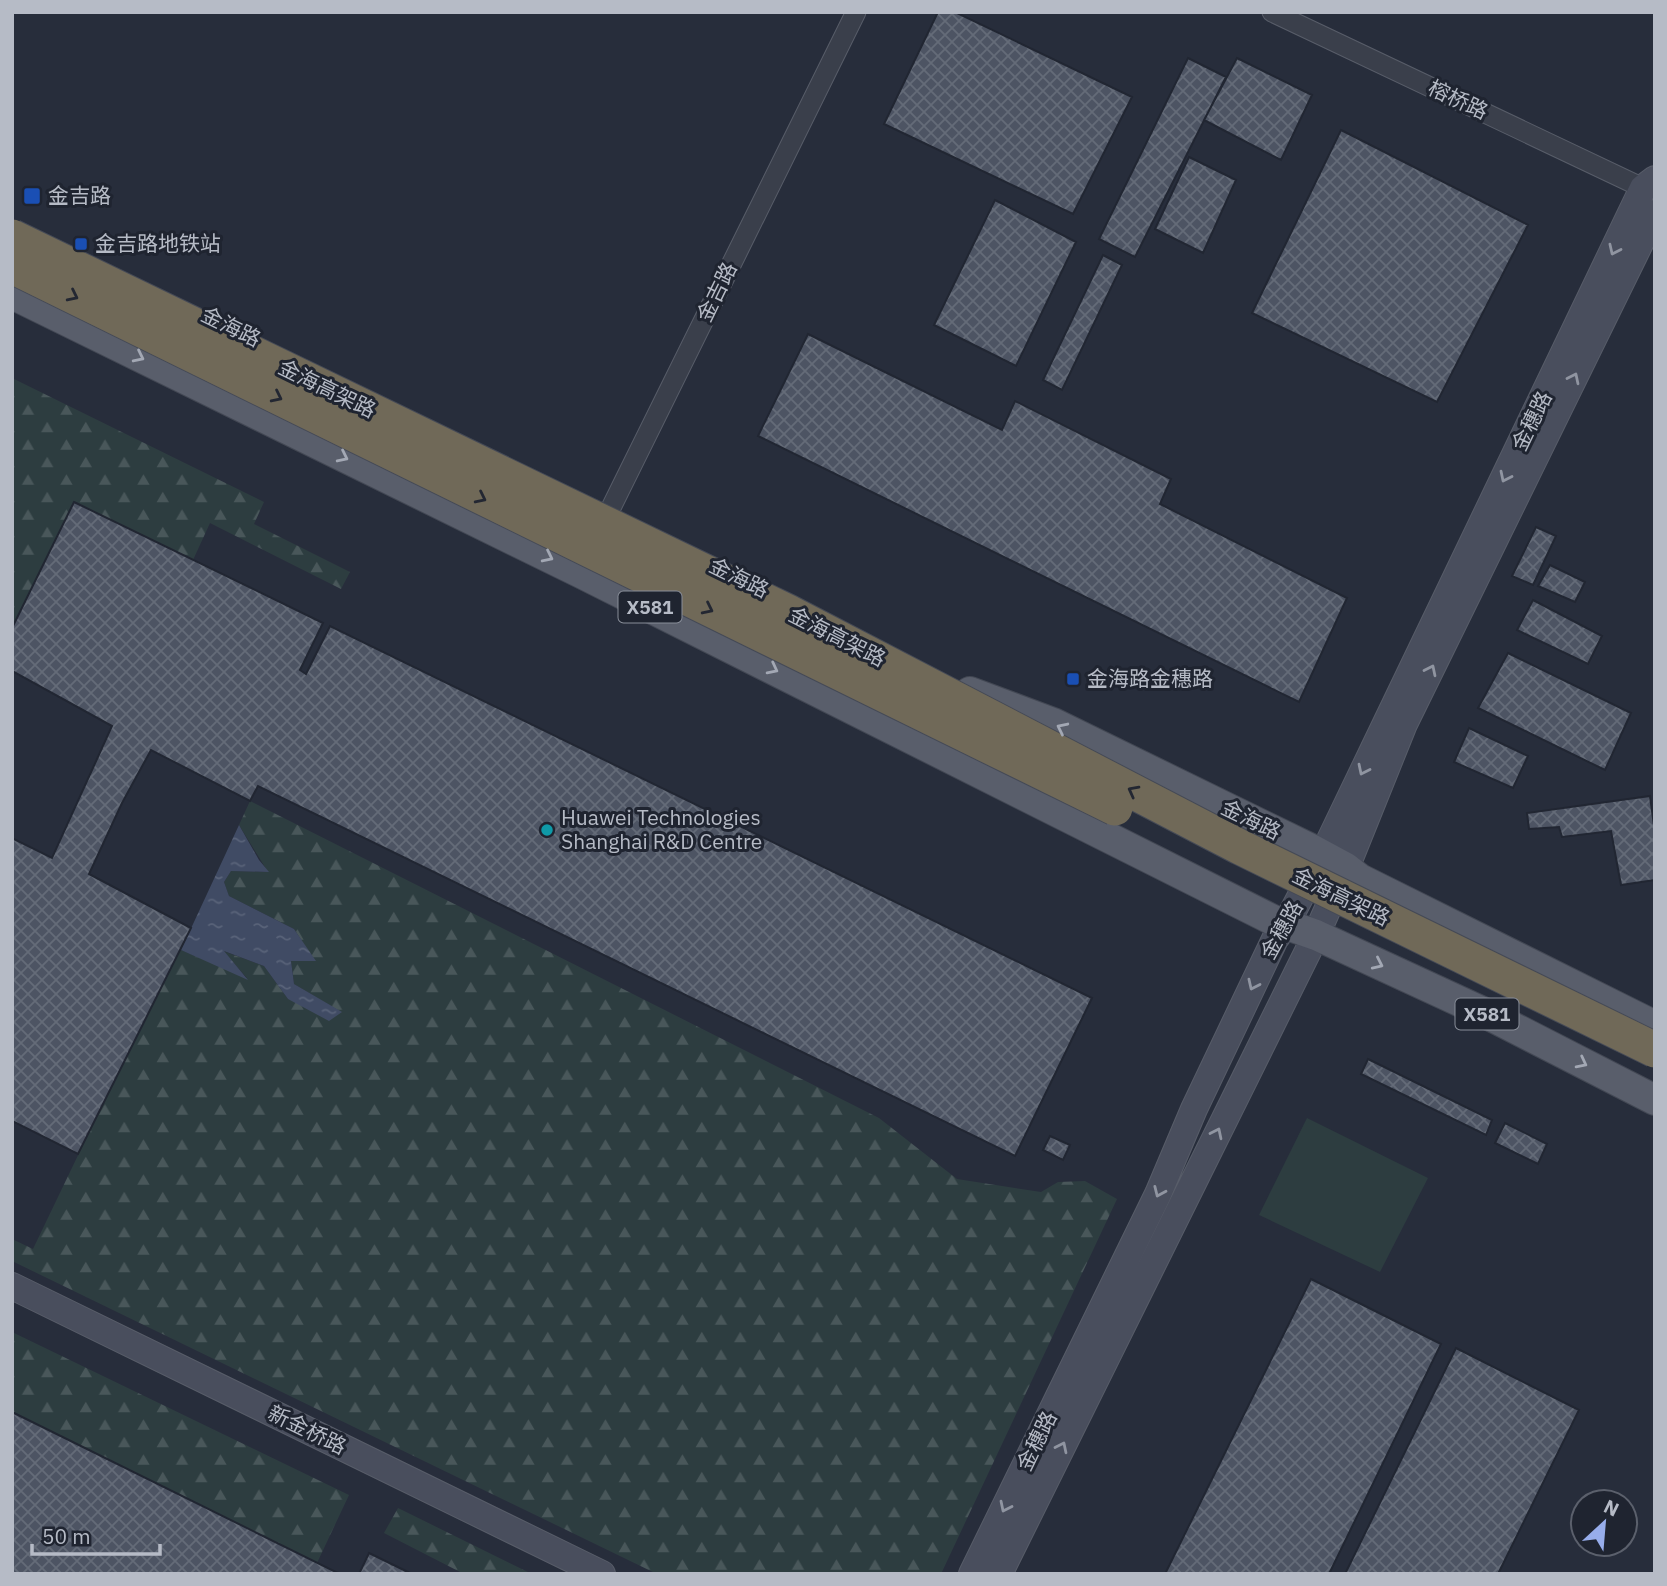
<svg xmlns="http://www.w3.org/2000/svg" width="1667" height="1586" font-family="'IBM Plex Sans','Noto Sans SC',sans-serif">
  <defs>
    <pattern id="forest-firs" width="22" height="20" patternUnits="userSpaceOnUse" patternTransform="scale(1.75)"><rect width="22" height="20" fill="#2d3d40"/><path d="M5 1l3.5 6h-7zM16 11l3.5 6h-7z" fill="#49575a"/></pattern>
    <pattern id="water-ripples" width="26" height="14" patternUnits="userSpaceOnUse" patternTransform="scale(1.75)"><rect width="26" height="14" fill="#404b64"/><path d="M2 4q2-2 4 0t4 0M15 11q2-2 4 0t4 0" fill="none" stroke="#596379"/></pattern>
    <pattern id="building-cross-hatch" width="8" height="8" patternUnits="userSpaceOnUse" patternTransform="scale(1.75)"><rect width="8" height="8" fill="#4d5463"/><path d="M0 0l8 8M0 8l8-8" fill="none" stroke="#646b78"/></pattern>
  </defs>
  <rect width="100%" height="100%" fill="#272d3b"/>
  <path fill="#2d3d40" d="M 1307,1118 L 1428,1178 L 1380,1272 L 1259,1215 Z"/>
  <path fill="url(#forest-firs)" d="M 12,378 L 264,502 L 254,524 L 350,572 L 341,589 L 210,523 L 193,560 L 74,502 L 12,628 Z
    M 250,801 L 879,1118 L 957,1179 L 1041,1192 L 1058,1182 L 1085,1181 L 1117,1199 L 941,1574 L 657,1574 L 12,1261 L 12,1239 L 33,1249 L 130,1047 L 191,928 L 181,950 L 247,978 L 223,951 L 264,966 L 288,999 L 341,1012 L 294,984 L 291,961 L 315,961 L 294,929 L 229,896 L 224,882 L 231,871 L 268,872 L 239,825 Z
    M 12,1332 L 349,1495 L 317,1563 L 12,1414 Z
    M 398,1508 L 532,1574 L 464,1574 L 384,1533 Z"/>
  <path fill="url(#water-ripples)" d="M 239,825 L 259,860 L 269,872 L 231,871 L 224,882 L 229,896 L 294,929 L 316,961 L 291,961 L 294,984 L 342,1012 L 329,1021 L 288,999 L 264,966 L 224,951 L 248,980 L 181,950 Z"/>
  <path fill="url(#building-cross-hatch)" stroke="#212632" stroke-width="2" d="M 938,12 L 955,12 L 1132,97 L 1073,214 L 884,124 Z
    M 1188,58 L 1226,77 L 1135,257 L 1099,239 Z
    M 1237,58 L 1312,95 L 1281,160 L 1204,120 Z
    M 1341,130 L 1528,225 L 1437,402 L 1252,313 Z
    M 1189,157 L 1236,180 L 1203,253 L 1155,229 Z
    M 995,200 L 1076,242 L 1016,366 L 934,325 Z
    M 1103,255 L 1122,265 L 1062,390 L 1043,380 Z
    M 808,334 L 1002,430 L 1015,401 L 1171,479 L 1160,504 L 1347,598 L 1299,702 L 758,436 Z
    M 74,502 L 323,623 L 300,670 L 306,674 L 330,626 L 1092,998 L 1015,1156 L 258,786 L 250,801 L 151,750 L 122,803 L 89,874 L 191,928 L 78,1154 L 12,1121 L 12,838 L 52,858 L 112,726 L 12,671 L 12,628 Z
    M 1536,527 L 1556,536 L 1533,585 L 1512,576 Z
    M 1550,565 L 1585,582 L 1575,602 L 1538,586 Z
    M 1533,600 L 1602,636 L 1588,664 L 1517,630 Z
    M 1508,653 L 1631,713 L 1605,770 L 1478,708 Z
    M 1469,728 L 1528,756 L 1513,788 L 1454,762 Z
    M 1650,796 L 1655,833 L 1655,880 L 1621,885 L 1611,831 L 1562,837 L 1559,827 L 1529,829 L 1527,813 Z
    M 1368,1059 L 1492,1120 L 1486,1135 L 1361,1074 Z
    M 1505,1123 L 1547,1144 L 1538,1164 L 1495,1143 Z
    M 1050,1136 L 1070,1145 L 1063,1160 L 1043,1150 Z
    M 1311,1279 L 1441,1344 L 1329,1574 L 1165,1574 Z
    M 1456,1348 L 1579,1410 L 1498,1574 L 1345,1574 Z
    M 12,1412 L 338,1573 L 337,1574 L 12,1574 Z
    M 369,1553 L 412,1574 L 359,1574 Z"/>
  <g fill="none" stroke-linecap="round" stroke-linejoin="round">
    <defs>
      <path id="street" d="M 1272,12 L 1643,188
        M 600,530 L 856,12"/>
      <path id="secondary" d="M 12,1286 L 602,1574
        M 972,1574 L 1158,1194 L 1194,1109 L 1275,939 L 1285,926 L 1328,844 L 1643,188 L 1655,179
        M 999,1574 L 1316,935 L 1346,868 L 1404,724 L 1655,213"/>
      <path id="primary" d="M 12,294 L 581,573 L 1273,920 L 1316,935 L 1485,1013 L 1655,1100
        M 970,692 L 1053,723 L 1309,848 L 1346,868 L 1360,879 L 1655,1026"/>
    </defs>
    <use href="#street" stroke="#585d69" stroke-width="21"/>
    <use href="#secondary" stroke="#585d69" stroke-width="28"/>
    <use href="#primary" stroke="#434854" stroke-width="32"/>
    <use href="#street" stroke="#3a3f4b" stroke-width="19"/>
    <use href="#secondary" stroke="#494e5d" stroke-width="26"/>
    <use href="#primary" stroke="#595e6b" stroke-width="30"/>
    <defs>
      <path id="highway-bridge" d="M 12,237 L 788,612 L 1240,847 L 1655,1050
        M 12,266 L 1115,808"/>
    </defs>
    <use href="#highway-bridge" stroke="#454a56" stroke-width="37" stroke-linecap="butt"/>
    <use href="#highway-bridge" stroke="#706958" stroke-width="35"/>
  </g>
  <defs><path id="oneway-chevron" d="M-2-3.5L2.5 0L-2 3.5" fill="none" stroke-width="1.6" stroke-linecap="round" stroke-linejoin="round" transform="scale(1.75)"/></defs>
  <g stroke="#9095a1">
    <use href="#oneway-chevron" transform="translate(1614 250) rotate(115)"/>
    <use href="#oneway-chevron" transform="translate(1574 378) rotate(-64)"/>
    <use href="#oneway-chevron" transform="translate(1505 477) rotate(116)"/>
    <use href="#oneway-chevron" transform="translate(1431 670) rotate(-64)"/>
    <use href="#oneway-chevron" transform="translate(1363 770) rotate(116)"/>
    <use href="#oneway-chevron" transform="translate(1253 985) rotate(115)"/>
    <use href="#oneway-chevron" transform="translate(1217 1133) rotate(-64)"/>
    <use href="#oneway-chevron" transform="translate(1159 1192) rotate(114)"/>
    <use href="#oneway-chevron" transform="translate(1062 1447) rotate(-64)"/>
    <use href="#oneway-chevron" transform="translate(1005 1507) rotate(116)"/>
  </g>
  <g stroke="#232732">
    <use href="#oneway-chevron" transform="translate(73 296) rotate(26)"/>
    <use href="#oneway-chevron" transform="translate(277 397) rotate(26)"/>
    <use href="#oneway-chevron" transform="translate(481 498) rotate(26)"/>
    <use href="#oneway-chevron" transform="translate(708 609) rotate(26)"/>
    <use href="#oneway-chevron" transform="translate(1133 791) rotate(-152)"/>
  </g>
  <g stroke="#a3a8b4">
    <use href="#oneway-chevron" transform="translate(139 357) rotate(26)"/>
    <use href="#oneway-chevron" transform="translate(343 457) rotate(26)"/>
    <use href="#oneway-chevron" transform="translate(548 557) rotate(26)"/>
    <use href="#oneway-chevron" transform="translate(773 669) rotate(27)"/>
    <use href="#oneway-chevron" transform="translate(1062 728) rotate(-154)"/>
    <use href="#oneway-chevron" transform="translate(1378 964) rotate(25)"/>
    <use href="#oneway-chevron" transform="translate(1582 1063) rotate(27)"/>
  </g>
  <g fill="#1a4fb4" stroke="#1f2430" stroke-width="2.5">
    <rect x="23" y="187" width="18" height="18" rx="3.5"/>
    <rect x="74" y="237" width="14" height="14" rx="3.5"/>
    <rect x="1066" y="672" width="14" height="14" rx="3.5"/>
  </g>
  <circle fill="#0f9aa8" stroke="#1f2430" stroke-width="2.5" cx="547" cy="830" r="7"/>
  <g text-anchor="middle" stroke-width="6" stroke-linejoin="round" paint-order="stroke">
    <g fill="#1f2430" stroke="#898e99" stroke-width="2">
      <rect x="618.5" y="591.5" width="63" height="31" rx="5"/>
      <rect x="1455.5" y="998.5" width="63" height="31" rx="5"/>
    </g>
    <g font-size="19" font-weight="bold" fill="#b6bbc6">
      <text x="650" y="614">X581</text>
      <text x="1487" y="1021">X581</text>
    </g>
    <g font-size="21" fill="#b6bbc6" stroke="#1f2430">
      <text transform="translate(1458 100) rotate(25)" y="7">榕桥路</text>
      <text transform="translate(717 292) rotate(-64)" y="7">金吉路</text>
      <text transform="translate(231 327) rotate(26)" y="7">金海路</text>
      <text transform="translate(327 389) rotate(26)" y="7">金海高架路</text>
      <text transform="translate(1532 421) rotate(-64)" y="7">金穗路</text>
      <text transform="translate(739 578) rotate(26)" y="7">金海路</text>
      <text transform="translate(837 637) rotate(27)" y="7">金海高架路</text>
      <text transform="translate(1251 820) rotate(26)" y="7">金海路</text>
      <text transform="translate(1341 897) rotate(26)" y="7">金海高架路</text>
      <text transform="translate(1282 930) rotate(-61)" y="7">金穗路</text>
      <text transform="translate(307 1430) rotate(26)" y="7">新金桥路</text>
      <text transform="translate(1037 1441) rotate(-64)" y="7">金穗路</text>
    </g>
    <g font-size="21" fill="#b6bbc6" stroke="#1f2430" text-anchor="start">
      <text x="48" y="203">金吉路</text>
      <text x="95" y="251">金吉路地铁站</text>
      <text x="1087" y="686">金海路金穗路</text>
      <text x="561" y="825">Huawei Technologies<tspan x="561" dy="24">Shanghai R&amp;D Centre</tspan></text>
    </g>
  </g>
  <rect width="1667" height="1586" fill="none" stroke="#b6bbc6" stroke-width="28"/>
  <g transform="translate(1604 1523) rotate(26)"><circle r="33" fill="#1f2430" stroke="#5b606c" stroke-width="2"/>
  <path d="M0-5L12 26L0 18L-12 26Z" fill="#97adeb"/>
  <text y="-10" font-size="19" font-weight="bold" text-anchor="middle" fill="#b6bbc6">N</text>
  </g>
  <path d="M32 1544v10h128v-10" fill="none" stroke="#b6bbc6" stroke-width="3.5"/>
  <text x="42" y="1544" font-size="21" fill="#b6bbc6" stroke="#1f2430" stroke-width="5" paint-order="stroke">50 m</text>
</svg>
